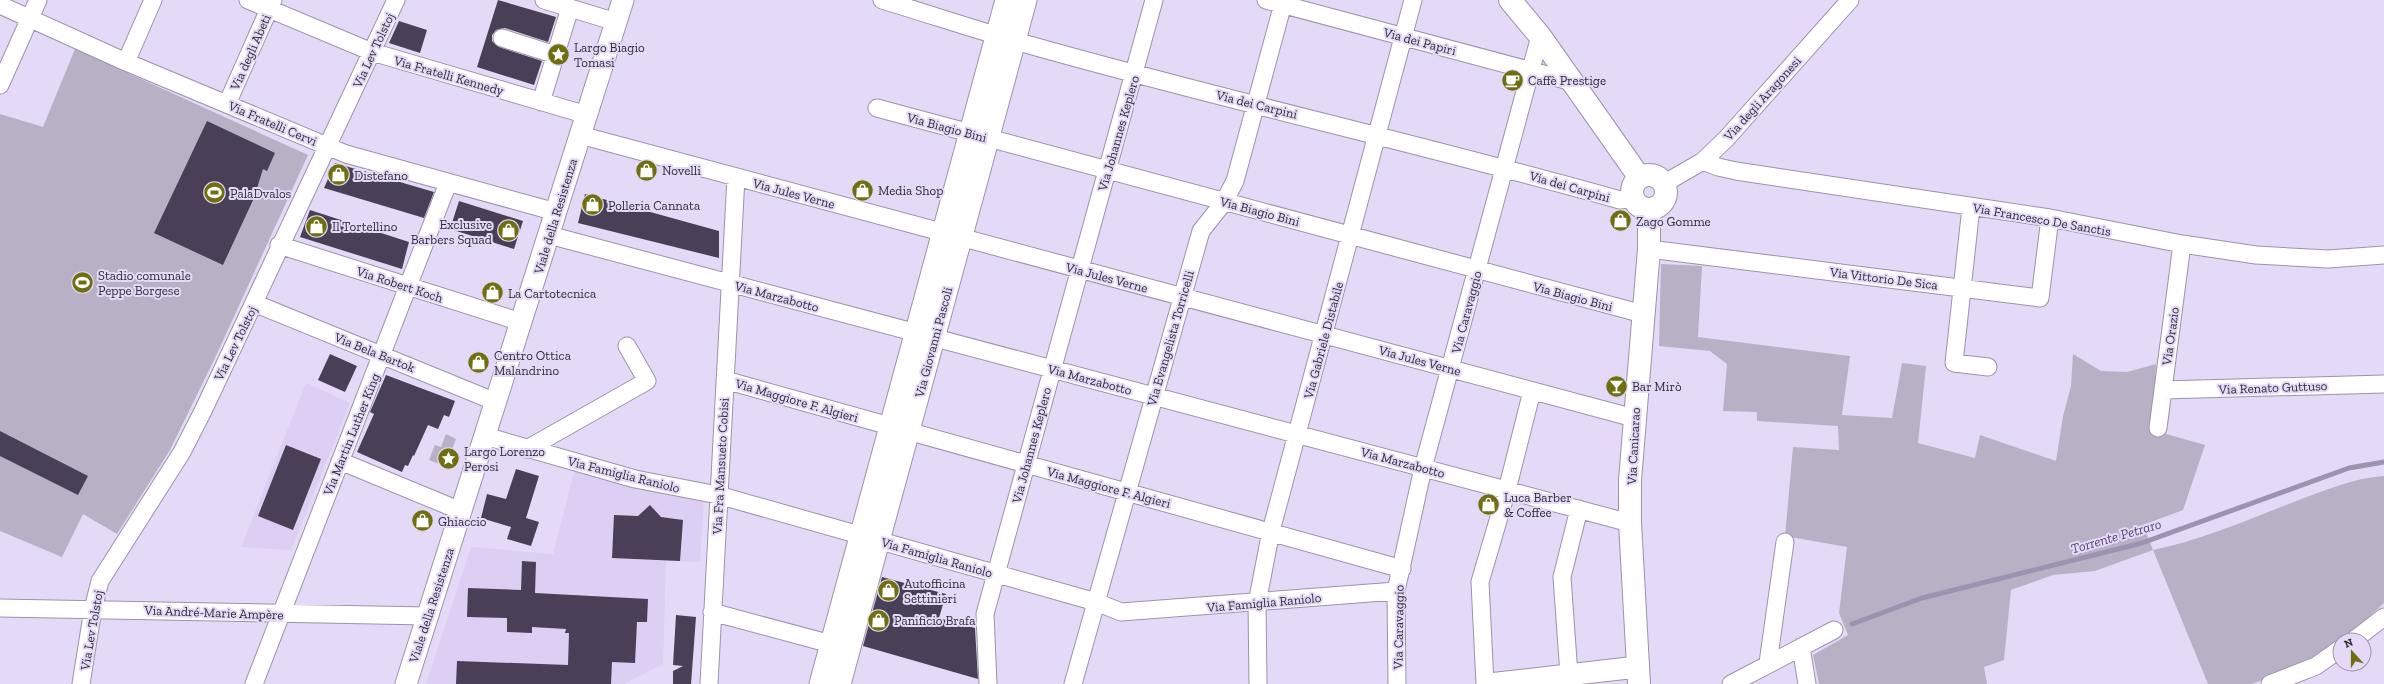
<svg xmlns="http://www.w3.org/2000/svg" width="2384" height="684" font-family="'Zilla Slab',serif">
  <rect width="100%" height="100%" fill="#e4daf7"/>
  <path fill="#dccff3" d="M 306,383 L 350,403 L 291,550 L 241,547 Z
    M 575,469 L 704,501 L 700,562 L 666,561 L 663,664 L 624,684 L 426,684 L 471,547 L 553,554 Z"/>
  <path fill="#b8b1c5" d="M 75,49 L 308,155 L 215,358 L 170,450 L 117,534 L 83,514 L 62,557 L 0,531 L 0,114 L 43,127 Z
    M 1661,264 L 1702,266 L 1698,337 L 1850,356 L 1842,415 L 1892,418 L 1902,363 L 1926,366 L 1918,443 L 1975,458 L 1980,435 L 2056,461 L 2063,416 L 2071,386 L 2073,354 L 2101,371 L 2127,372 L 2156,364 L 2152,430 L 2205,445 L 2183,510 L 2143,525 L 2153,550 C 2202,540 2247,520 2294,502 C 2323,491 2353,478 2384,476 L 2384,603 L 2344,640 L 2340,640 L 2340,643 L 2316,659 L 2252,684 L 2208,684 L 2153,550 L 2095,571 L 2053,575 L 2011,590 L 2004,660 L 1984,667 L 1987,684 L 1819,684 L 1813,655 L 1848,635 L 1839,613 L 1847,547 L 1785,536 L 1793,447 L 1839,450 L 1838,426 L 1757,421 L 1757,412 L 1723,411 L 1727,364 L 1710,351 L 1659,346 Z
    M 446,434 L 456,439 L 451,452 L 445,450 L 439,464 L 429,460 L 435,445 L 441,447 Z"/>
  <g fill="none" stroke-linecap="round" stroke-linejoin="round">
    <path stroke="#9d92af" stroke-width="5" d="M 1852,624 L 1922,598 L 2142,543 L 2349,468 L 2384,462"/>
  </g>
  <path fill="#494058" d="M 498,0 L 556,17 L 548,42 L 505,28 L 496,30 L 492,35 L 492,41 L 499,47 L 542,61 L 534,85 L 477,67 Z
    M 399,21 L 427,30 L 420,53 L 389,43 Z
    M 207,121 L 275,153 L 267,171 L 263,169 L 254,198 L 223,265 L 154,233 Z
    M 335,163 L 434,192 L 424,218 L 324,188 Z
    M 585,194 L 719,231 L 719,258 L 578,223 Z
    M 459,201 L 523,221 L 514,249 L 450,229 Z
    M 310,210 L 409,242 L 402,269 L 300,237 Z
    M 330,354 L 357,366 L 345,392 L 318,380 Z
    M 386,375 L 455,401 L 449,417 L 444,415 L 438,429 L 428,425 L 414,456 L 413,455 L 408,466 L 405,465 L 402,472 L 357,452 L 374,414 L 370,412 Z
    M 0,431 L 88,476 L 78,495 L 0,456 Z
    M 286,445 L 321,459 L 293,530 L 258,516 Z
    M 516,469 L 539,476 L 526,518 L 539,522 L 531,546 L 507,539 L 511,527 L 481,518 L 487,494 L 506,499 Z
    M 650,505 L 661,517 L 683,520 L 680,561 L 612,558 L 614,515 L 638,516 Z
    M 522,561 L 536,562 L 535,593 L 648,599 L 647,622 L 637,622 L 635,663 L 612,662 L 611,684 L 456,684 L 457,661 L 568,665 L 569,633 L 565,633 L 566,629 L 532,627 L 532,633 L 507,632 L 507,618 L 467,617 L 468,588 L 521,590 Z
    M 882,577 L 946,594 L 939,618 L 975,628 L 978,679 L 863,646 Z
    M 676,615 L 696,617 L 691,684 L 673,684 L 673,671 L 683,666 L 673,665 Z"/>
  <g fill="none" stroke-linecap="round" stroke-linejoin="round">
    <defs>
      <path id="minor" d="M 248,0 L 372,52 L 587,115
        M 544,0 L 616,22
        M 882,0 C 932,15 982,32 1033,46 C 1228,101 1425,145 1620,200 L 1633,198
        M 1266,0 L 1573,82
        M 0,5 L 126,62 L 346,154 L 556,212
        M 502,38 L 556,55
        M 126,62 L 153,0
        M 0,85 L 38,0
        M 541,102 L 570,8
        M 227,104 L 273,0
        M 877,108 L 1643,314
        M 580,135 L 1634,418
        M 1703,161 L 1718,167 L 1736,171 L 2050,218 L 2182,244 L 2256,255 L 2328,259 L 2384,255
        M 1665,183 L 1703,161 L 1726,139 L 1850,0
        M 1971,207 L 1954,363 L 1988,367
        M 549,235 L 1630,523
        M 279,245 L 521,322
        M 1649,249 L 2040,298 L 2050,218
        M 254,303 L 496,402
        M 725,380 L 1402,569
        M 2163,390 L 2384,384
        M 2158,428 L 2182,244
        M 485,436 L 635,479 L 718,495 L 1096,602 L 1121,612 L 1396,591
        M 527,449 L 647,381 L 627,346
        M 340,461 L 461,511
        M 0,608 L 428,616
        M 712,612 L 831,644
        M 2354,640 L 2384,617
        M 1801,647 L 1807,684
        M 1768,663 L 1785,542
        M 1569,675 L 1562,577 L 1579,509
        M 81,684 L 93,609 L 100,581 L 182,452 L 203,411 L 396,0
        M 254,684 L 448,183
        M 709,684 L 736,177
        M 988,684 L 985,614 L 1154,0
        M 1073,684 L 1201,231 L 1224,202 L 1235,181 L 1284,0
        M 1258,684 L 1257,603 L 1271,531 L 1413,0
        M 1397,684 L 1396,591 L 1423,468 L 1540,36
        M 1485,684 L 1480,582 L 1507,490 L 1532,391
        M 1731,684 L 1834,630
        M 2270,684 L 2316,666 L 2340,649"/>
      <path id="tertiary" d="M 406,684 L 623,0
        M 820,684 L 1006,0
        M 840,684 L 1026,0
        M 1489,684 L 1637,667"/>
      <path id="secondary" d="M 1510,0 L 1540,36 L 1640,178
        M1632 192a17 17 0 1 1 34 0a17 17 0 1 1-34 0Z
        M 1639,684 L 1630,523 L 1630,480 L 1649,249 L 1649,209"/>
    </defs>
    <use href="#minor" stroke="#9c92ad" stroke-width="19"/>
    <use href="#tertiary" stroke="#9c92ad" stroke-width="23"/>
    <use href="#secondary" stroke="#9c92ad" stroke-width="24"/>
    <use href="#minor" stroke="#fff" stroke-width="17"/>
    <use href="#tertiary" stroke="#fff" stroke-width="21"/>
    <use href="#secondary" stroke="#fff" stroke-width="22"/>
  </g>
  <defs>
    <symbol id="sight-disc" viewBox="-11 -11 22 22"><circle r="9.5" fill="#6f6f11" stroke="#e4daf7"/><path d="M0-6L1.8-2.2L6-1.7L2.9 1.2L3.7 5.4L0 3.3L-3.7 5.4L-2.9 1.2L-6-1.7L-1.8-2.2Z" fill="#fff"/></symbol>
    <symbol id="cafe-disc" viewBox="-11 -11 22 22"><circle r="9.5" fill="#6f6f11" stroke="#e4daf7"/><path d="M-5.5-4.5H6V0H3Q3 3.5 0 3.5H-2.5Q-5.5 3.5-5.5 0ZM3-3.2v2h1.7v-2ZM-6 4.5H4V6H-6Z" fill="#fff"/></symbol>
    <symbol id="shop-disc" viewBox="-11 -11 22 22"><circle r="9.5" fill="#6f6f11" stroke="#e4daf7"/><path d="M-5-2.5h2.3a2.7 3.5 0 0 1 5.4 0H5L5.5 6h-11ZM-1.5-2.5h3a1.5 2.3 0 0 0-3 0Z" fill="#fff"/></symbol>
    <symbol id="stadium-disc" viewBox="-11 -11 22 22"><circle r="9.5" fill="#6f6f11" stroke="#e4daf7"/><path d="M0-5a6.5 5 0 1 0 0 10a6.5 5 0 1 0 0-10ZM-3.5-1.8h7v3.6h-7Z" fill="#fff"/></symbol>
    <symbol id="bar-disc" viewBox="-11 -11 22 22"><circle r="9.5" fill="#6f6f11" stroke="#e4daf7"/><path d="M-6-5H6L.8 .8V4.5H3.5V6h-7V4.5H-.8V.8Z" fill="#fff"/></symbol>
  </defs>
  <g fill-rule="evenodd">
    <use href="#sight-disc" x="546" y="42" width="25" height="25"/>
    <use href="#cafe-disc" x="1500" y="68" width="25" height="25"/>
    <use href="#shop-disc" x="634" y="158" width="25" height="25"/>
    <use href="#shop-disc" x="326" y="162" width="25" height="25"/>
    <use href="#shop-disc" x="850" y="178" width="25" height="25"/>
    <use href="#stadium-disc" x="202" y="180" width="25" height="25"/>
    <use href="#shop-disc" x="580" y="192" width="25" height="25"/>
    <use href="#shop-disc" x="1608" y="208" width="25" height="25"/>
    <use href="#shop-disc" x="304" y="214" width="25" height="25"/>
    <use href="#shop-disc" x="496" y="218" width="25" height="25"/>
    <use href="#stadium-disc" x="70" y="270" width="25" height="25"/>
    <use href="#shop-disc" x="480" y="280" width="25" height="25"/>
    <use href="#shop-disc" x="466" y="350" width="25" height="25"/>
    <use href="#bar-disc" x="1604" y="374" width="25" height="25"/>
    <use href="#sight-disc" x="436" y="446" width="25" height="25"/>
    <use href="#shop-disc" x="1476" y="492" width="25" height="25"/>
    <use href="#shop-disc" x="410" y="508" width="25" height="25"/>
    <use href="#shop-disc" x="876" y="578" width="25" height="25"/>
    <use href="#shop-disc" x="866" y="608" width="25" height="25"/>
  </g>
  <g text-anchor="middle" stroke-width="4" stroke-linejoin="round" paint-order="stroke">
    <g font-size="13" fill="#302c37" stroke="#e4daf7">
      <text transform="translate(1420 41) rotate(15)" y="5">Via dei Papiri</text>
      <text transform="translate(373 50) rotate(-65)" y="5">Via Lev Tolstoj</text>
      <text transform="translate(250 52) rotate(-66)" y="5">Via degli Abeti</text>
      <text transform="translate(449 75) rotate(16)" y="5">Via Fratelli Kennedy</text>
      <text transform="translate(1762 98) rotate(-48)" y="5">Via degli Aragonesi</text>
      <text transform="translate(1257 104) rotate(14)" y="5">Via dei Carpini</text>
      <text transform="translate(273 123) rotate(23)" y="5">Via Fratelli Cervi</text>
      <text transform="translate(947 127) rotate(15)" y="5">Via Biagio Bini</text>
      <text transform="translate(1118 133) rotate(-74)" y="5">Via Johannes Keplero</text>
      <text transform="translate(1570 186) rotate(16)" y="5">Via dei Carpini</text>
      <text transform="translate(794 193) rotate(15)" y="5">Via Jules Verne</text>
      <text transform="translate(1260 211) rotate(15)" y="5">Via Biagio Bini</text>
      <text transform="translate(555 216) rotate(-73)" y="5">Viale della Resistenza</text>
      <text transform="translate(2042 219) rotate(10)" y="5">Via Francesco De Sanctis</text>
      <text transform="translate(1107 277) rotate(15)" y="5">Via Jules Verne</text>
      <text transform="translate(1884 278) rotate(7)" y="5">Via Vittorio De Sica</text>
      <text transform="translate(400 284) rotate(18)" y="5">Via Robert Koch</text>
      <text transform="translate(777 296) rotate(15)" y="5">Via Marzabotto</text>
      <text transform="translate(1573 296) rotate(15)" y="5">Via Biagio Bini</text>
      <text transform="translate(1466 312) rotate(-75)" y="5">Via Caravaggio</text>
      <text transform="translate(2170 336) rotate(-82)" y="5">Via Orazio</text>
      <text transform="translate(1170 338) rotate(-74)" y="5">Via Evangelista Torricelli</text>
      <text transform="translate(1323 340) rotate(-75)" y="5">Via Gabriele Distabile</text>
      <text transform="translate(933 342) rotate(-75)" y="5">Via Giovanni Pascoli</text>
      <text transform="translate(235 343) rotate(-64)" y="5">Via Lev Tolstoj</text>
      <text transform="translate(375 352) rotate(22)" y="5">Via Bela Bartok</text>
      <text transform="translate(1420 360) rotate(15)" y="5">Via Jules Verne</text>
      <text transform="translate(1090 379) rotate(15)" y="5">Via Marzabotto</text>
      <text transform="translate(2273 387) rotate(-2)" y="5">Via Renato Guttuso</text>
      <text transform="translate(797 400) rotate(16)" y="5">Via Maggiore F. Algieri</text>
      <text transform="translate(351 434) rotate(-68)" y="5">Via Martin Luther King</text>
      <text transform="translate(1031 445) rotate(-75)" y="5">Via Johannes Keplero</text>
      <text transform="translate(1633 446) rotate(-87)" y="5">Via Canicarao</text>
      <text transform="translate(1403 462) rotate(15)" y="5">Via Marzabotto</text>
      <text transform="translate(720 466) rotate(-87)" y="5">Via Fra Mansueto Cobisi</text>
      <text transform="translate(624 474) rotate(14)" y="5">Via Famiglia Raniolo</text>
      <text transform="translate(1109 487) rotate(15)" y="5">Via Maggiore F. Algieri</text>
      <text transform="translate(937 557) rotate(16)" y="5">Via Famiglia Raniolo</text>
      <text transform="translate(1264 602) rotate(-5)" y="5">Via Famiglia Raniolo</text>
      <text transform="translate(431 605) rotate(-72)" y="5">Viale della Resistenza</text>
      <text transform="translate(214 612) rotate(2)" y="5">Via André-Marie Ampère</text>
      <text transform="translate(1398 627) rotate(-89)" y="5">Via Caravaggio</text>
      <text transform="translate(91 630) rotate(-80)" y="5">Via Lev Tolstoj</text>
    </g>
    <g font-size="13" fill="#302c37" stroke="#e4daf7" text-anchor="start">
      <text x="574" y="52">Largo Biagio<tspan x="574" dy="15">Tomasi</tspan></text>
      <text x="1528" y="85">Caffè Prestige</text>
      <text x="662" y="175">Novelli</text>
      <text x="354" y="180">Distefano</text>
      <text x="878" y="195">Media Shop</text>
      <text x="230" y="198">PalaDvalos</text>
      <text x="608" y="210">Polleria Cannata</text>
      <text x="1636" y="226">Zago Gomme</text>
      <text x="492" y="229" text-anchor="end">Exclusive<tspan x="492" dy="15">Barbers Squad</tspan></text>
      <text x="332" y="231">Il Tortellino</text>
      <text x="98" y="280">Stadio comunale<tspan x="98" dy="15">Peppe Borgese</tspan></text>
      <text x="508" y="298">La Cartotecnica</text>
      <text x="494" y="360">Centro Ottica<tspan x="494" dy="15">Malandrino</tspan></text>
      <text x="1632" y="391">Bar Mirò</text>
      <text x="464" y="456">Largo Lorenzo<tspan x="464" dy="15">Perosi</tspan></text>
      <text x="1504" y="502">Luca Barber<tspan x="1504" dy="15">&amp; Coffee</tspan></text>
      <text x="438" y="526">Ghiaccio</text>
      <text x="904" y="588">Autofficina<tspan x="904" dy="15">Settinieri</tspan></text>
      <text x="894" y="625">Panificio Brafa</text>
    </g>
    <g font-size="14" font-style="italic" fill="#584673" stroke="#e4daf7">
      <text transform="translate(2116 536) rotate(-16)" y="5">Torrente Petraro</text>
    </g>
  </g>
  <g transform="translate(2352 652) rotate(339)"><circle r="19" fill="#e4daf7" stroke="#9c94aa"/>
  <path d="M0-3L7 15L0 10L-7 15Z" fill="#6f6f11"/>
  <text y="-6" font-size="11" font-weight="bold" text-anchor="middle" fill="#302c37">N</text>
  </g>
</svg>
